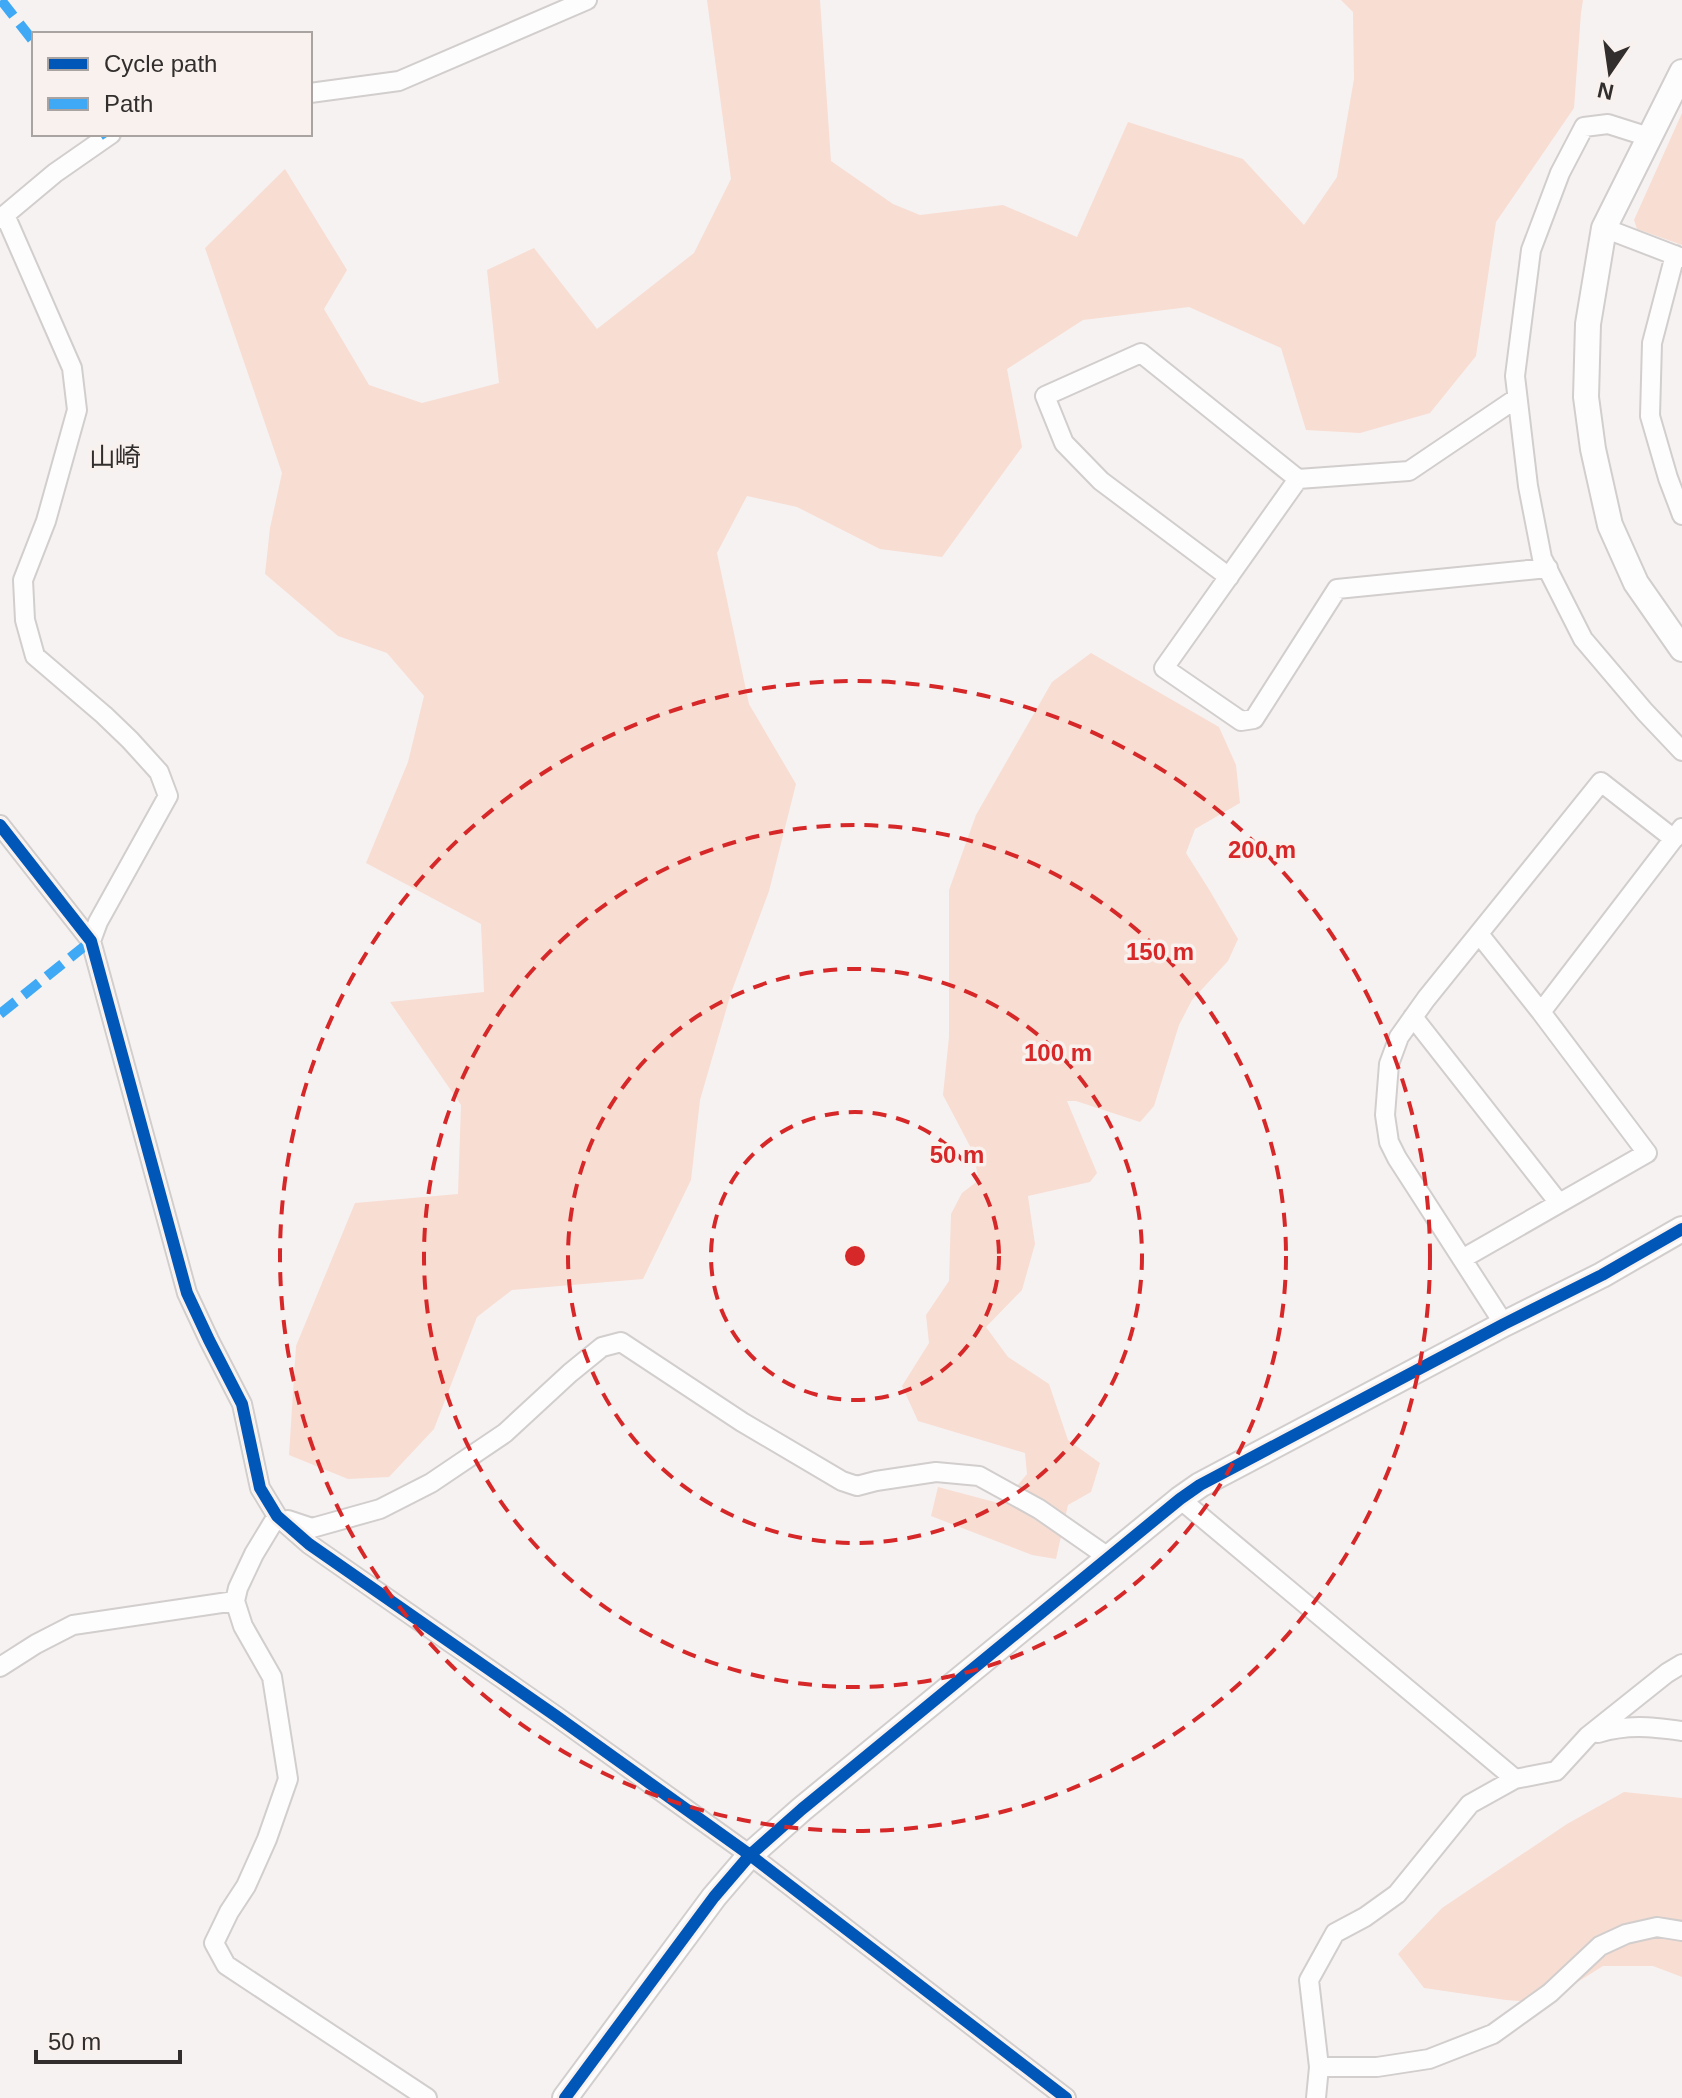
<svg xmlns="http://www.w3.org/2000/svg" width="1682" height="2098" font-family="Arial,'Noto Sans JP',sans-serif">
  <rect width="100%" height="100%" fill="#f6f2f1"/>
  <path fill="#f8ddd3" d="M 707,0 L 820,0 L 831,161 L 893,204 L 920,215 L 1003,205 L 1077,237 L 1128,122 L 1243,159 L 1304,225 L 1337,177 L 1354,79 L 1353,12 L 1341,0 L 1583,0 L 1581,13 L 1574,108 L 1496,222 L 1476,356 L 1430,413 L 1360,433 L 1306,430 L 1281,348 L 1189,307 L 1083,320 L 1007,369 L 1022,447 L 942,557 L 880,549 L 797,507 L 747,496 L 717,553 L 749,704 L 796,784 L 769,891 L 731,993 L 700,1100 L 691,1180 L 643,1279 L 512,1290 L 477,1317 L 434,1429 L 389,1477 L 348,1479 L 289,1455 L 296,1346 L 355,1203 L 458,1194 L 461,1105 L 390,1002 L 484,992 L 481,924 L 366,863 L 408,762 L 424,696 L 387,653 L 338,636 L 265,574 L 270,528 L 282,473 L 205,248 L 285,169 L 347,270 L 324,309 L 369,385 L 422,403 L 499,383 L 487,270 L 534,248 L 597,329 L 694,253 L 731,179 Z
    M 1682,113 L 1682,245 L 1637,229 L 1634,220 Z
    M 1091,653 L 1219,727 L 1236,765 L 1240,803 L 1195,829 L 1186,853 L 1210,891 L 1238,939 L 1228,961 L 1192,1000 L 1179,1025 L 1154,1106 L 1140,1122 L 1076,1101 L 1067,1101 L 1097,1173 L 1090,1182 L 1028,1196 L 1035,1244 L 1022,1290 L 986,1327 L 1008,1357 L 1049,1384 L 1068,1440 L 1100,1463 L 1091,1492 L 1068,1505 L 1056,1559 L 1032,1555 L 931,1516 L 938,1487 L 1002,1504 L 1027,1474 L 1025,1453 L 918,1421 L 902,1386 L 929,1343 L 926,1315 L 949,1281 L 951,1214 L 962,1193 L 979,1180 L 972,1150 L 943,1095 L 949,1037 L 949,890 L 976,815 L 1052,682 Z
    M 1624,1792 L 1682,1798 L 1682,1977 L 1653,1966 L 1603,1966 L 1544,2003 L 1506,2000 L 1424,1988 L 1398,1954 L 1442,1908 L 1567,1824 Z"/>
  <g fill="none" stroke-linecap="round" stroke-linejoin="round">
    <defs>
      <path id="minor" d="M 310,93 L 399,81 L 587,0
        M 1649,137 L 1608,124 L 1584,127 L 1560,173 L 1531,250 L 1515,376 L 1528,486 L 1542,558 L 1583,639 L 1645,712 L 1682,751
        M 5,215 L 72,368 L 77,410 L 46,521 L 23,580 L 25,620 L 35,656 L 104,715 L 130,740 L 159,772 L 168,796 L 98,922 L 91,941
        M 0,219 L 55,173 L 111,134
        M 1604,228 L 1682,258
        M 1675,255 L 1652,343 L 1650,416 L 1668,478 L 1682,515
        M 1517,398 L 1409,471 L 1298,479 L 1164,668 L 1241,721 L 1254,719 L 1337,589 L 1548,568
        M 1229,577 L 1101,481 L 1064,443 L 1045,396 L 1141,353 L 1298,479
        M 0,825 L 91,941 L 187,1293 L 209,1340 L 242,1404 L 260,1488 L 277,1516 L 309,1544 L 556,1716 L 750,1855 L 1066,2098
        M 1541,1012 L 1682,828
        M 1413,1017 L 1559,1203
        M 1462,1259 L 1647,1153 L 1541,1012 L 1479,934
        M 1504,1324 L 1397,1158 L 1389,1142 L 1385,1115 L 1389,1064 L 1399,1037 L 1426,999 L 1601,782 L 1674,839
        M 1180,1499 L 1515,1779
        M 277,1516 L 254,1554 L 238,1588 L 235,1601 L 243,1626 L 272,1677 L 288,1779 L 267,1839 L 246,1886 L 229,1912 L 214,1943 L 226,1965 L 427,2098
        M 288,1520 L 312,1528 L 380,1509 L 431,1483 L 505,1433 L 570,1373 L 602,1347 L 621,1342 L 742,1422 L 842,1481 L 857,1486 L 876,1481 L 936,1472 L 979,1476 L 1039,1509 L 1108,1557
        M 0,1667 L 36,1644 L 73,1625 L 235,1601
        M 1598,1733 C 1629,1724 1651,1727 1682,1731
        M 1319,2067 L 1377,2067 L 1429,2059 L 1493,2034 L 1550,1993 L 1600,1946 L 1626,1934 L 1657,1927 L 1682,1931
        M 1316,2098 L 1319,2067 L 1309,1980 L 1335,1933 L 1365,1917 L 1397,1894 L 1470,1804 L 1515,1779 L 1556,1771 L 1588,1736 L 1667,1673 L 1682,1664"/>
      <path id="tertiary" d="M 1682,72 L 1604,228 L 1588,324 L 1586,397 L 1593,449 L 1610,525 L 1636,583 L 1682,649
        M 565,2098 L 714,1897 L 750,1855 L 802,1809 L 1180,1499 L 1200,1485 L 1504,1324 L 1602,1275 L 1682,1229"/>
    </defs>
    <use href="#minor" stroke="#d1cecd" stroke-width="22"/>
    <use href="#tertiary" stroke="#d1cecd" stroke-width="28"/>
    <use href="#minor" stroke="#fefdfd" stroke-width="18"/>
    <use href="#tertiary" stroke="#fefdfd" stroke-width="24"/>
    <path stroke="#3fa9f5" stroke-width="10" stroke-dasharray="20 10" stroke-linecap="butt" d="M 1,0 L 34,42
      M 105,134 L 107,137
      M 0,1014 L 91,941"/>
    <defs>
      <path id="cycleway" d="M 0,825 L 91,941 L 187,1293 L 209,1340 L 242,1404 L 260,1488 L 277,1516 L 309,1544 L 556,1716 L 750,1855 L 1066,2098
        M 565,2098 L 714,1897 L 750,1855 L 802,1809 L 1180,1499 L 1200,1485 L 1504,1324 L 1602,1275 L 1682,1229"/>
    </defs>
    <use href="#cycleway" stroke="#f9f1ee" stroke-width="17"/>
    <use href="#cycleway" stroke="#0057b8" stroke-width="12"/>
  </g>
  <g fill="none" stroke="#d62828" stroke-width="4" stroke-dasharray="14 10">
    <circle cx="855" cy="1256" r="144"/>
    <circle cx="855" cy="1256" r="287"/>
    <circle cx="855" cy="1256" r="431"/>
    <circle cx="855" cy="1256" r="575"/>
  </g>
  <g text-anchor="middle" stroke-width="7" stroke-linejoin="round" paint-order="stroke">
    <g font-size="26" fill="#312e2d" stroke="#f9f1ee">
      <text x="115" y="466">山崎</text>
    </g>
  </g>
  <circle cx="855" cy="1256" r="12" fill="#d62828" stroke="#f9f1ee" stroke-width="4"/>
  <g font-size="24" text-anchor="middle" font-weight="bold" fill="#d62828" stroke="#f9f1ee" stroke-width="7" stroke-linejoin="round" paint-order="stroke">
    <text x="1262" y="858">200 m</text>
    <text x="1160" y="960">150 m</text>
    <text x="1058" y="1061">100 m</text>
    <text x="957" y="1163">50 m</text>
  </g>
  <rect x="32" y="32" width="280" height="104" fill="#f9f1ee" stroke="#a9a3a1" stroke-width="2"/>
  <rect x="48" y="58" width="40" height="12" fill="#0057b8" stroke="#a9a3a1" stroke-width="2"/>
  <text x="104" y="72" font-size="24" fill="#312e2d">Cycle path</text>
  <rect x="48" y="98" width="40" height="12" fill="#3fa9f5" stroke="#a9a3a1" stroke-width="2"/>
  <text x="104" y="112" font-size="24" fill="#312e2d">Path</text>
  <g transform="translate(1610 72) rotate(193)" stroke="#f9f1ee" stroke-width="6" paint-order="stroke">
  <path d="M0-6L14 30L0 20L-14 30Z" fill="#312e2d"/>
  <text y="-12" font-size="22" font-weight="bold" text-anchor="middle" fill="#312e2d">N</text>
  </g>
  <path d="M36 2050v12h144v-12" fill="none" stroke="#312e2d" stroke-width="4"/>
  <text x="48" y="2050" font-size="24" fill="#312e2d" stroke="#f9f1ee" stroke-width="6" paint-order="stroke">50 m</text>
</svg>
